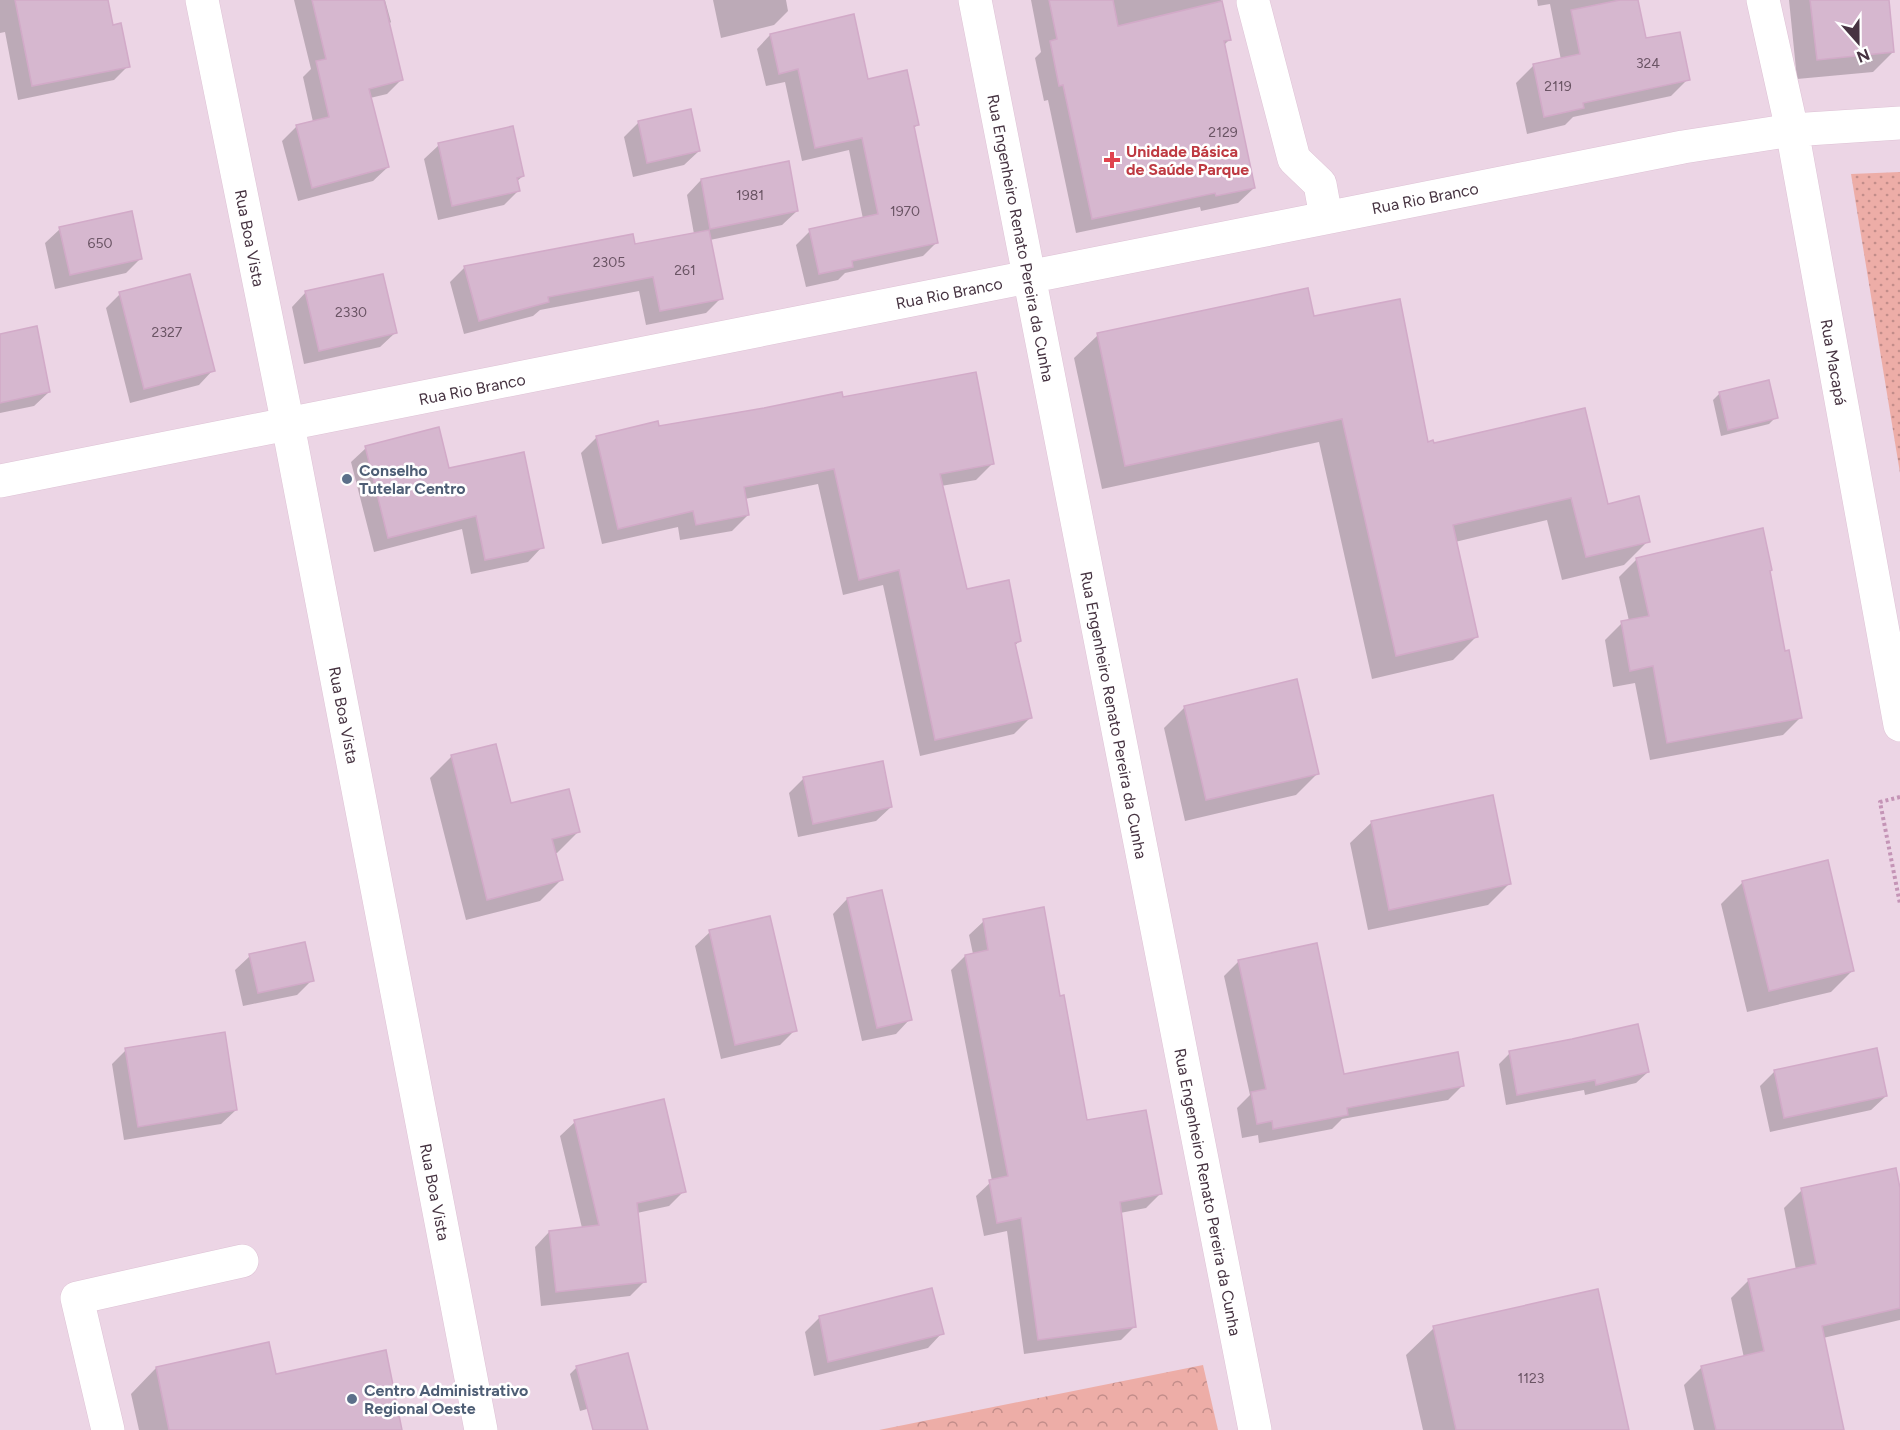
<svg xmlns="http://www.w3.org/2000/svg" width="1900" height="1430" font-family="Figtree,sans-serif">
  <defs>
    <pattern id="grass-dots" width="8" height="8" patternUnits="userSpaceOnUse" patternTransform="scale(1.5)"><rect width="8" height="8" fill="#edada7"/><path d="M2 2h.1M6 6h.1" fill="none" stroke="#c28d8a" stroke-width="1.8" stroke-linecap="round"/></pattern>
    <pattern id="forest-crowns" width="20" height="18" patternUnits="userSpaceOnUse" patternTransform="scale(1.5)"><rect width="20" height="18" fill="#edada7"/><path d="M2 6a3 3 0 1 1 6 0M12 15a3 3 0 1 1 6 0" fill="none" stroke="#c28d8a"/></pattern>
  </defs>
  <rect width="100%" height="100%" fill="#f4e3ee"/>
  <path fill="#ecd5e5" d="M 0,0 L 1900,0 L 1900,1430 L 0,1430 Z"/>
  <path fill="url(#grass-dots)" d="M 1900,172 L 1900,473 L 1851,174 Z"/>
  <path fill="url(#forest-crowns)" d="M 1203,1365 L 1218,1430 L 879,1430 Z"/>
  <path fill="#0003" d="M 0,0 L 106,0 L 112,26 L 128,66 L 114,80 L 18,100 L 5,32 L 0,33 Z
    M 294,0 L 385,0 L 391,22 L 388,25 L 401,80 L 387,94 L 370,98 L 388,167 L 373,181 L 298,201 L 282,141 L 296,127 L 313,122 L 303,77 L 311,69 Z
    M 713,0 L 786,0 L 788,11 L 774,25 L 721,38 Z
    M 1031,0 L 1221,0 L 1230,39 L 1224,45 L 1254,188 L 1238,203 L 1201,211 L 1200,207 L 1076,233 L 1048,100 L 1044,101 L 1035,58 L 1041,52 Z
    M 1537,0 L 1636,0 L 1645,40 L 1688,79 L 1671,96 L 1573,117 L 1565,125 L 1527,134 L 1516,83 L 1533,66 L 1561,60 L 1550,4 L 1538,6 Z
    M 1789,0 L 1887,0 L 1893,52 L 1873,72 L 1797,79 Z
    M 770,35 L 867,81 L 918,124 L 913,129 L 937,242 L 923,256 L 845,273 L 838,280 L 806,287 L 796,245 L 810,231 L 863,219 L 849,150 L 802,161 L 785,82 L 766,86 L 757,49 Z
    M 639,122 L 699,151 L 684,165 L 633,177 L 624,137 Z
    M 439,145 L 523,176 L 516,182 L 518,191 L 504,205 L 438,220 L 424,159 Z
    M 701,180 L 797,211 L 782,225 L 710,240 L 721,298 L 706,313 L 646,325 L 639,291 L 540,310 L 533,316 L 464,334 L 450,282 L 465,267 L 634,246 L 694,234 L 687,195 Z
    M 60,229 L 140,259 L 126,273 L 55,289 L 45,243 Z
    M 306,292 L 395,333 L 380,347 L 304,364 L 292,307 Z
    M 120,294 L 213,370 L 199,385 L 130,403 L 106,308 Z
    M 1313,318 L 1427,443 L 1607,506 L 1648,541 L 1624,565 L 1562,580 L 1547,520 L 1455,542 L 1477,636 L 1453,660 L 1372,679 L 1319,442 L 1102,489 L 1074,358 L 1098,335 Z
    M 0,335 L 49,392 L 34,406 L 0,413 Z
    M 1720,393 L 1776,417 L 1769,424 L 1721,436 L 1713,400 Z
    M 842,398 L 992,464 L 976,480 L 941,486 L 965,590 L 1020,641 L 1014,646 L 1030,718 L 1014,734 L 920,756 L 883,585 L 843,595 L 818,484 L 745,499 L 748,515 L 732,531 L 680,540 L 678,527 L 602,544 L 581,453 L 597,437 Z
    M 366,448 L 448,470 L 542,547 L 528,562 L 471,574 L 462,529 L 374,552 L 351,462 Z
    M 1762,530 L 1784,652 L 1800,718 L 1783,735 L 1650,760 L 1635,683 L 1613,687 L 1605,640 L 1622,623 L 1629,621 L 1619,577 L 1636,560 Z
    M 1185,707 L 1317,774 L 1296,795 L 1185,821 L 1164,728 Z
    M 451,757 L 510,805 L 579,831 L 557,853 L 554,853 L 561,880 L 540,901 L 466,920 L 430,778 Z
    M 804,778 L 891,807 L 876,821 L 798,837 L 789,793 Z
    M 1372,822 L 1509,884 L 1488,905 L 1368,930 L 1350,843 Z
    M 1743,882 L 1853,970 L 1831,992 L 1747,1012 L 1721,904 Z
    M 847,899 L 910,1019 L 896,1034 L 862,1041 L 833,914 Z
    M 984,921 L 1059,998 L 1086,1122 L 1160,1194 L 1146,1208 L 1120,1213 L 1135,1326 L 1121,1340 L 1024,1354 L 1007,1231 L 984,1236 L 976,1196 L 992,1181 L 951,970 L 965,956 L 973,954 L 969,935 Z
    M 710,932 L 795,1030 L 780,1045 L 721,1059 L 695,946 Z
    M 250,956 L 312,980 L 297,995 L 243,1006 L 235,970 Z
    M 1239,961 L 1343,1076 L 1463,1085 L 1448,1100 L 1342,1119 L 1332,1129 L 1259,1143 L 1258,1135 L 1242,1138 L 1237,1108 L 1250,1095 L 1224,976 Z
    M 126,1050 L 236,1110 L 221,1124 L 124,1140 L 112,1064 Z
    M 1510,1053 L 1648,1072 L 1636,1083 L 1585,1095 L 1584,1090 L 1506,1105 L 1499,1064 Z
    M 1775,1071 L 1886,1096 L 1871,1110 L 1770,1132 L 1760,1086 Z
    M 575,1122 L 684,1191 L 669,1206 L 637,1213 L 645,1281 L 630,1296 L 541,1306 L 535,1247 L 549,1232 L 582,1228 L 560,1136 Z
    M 1802,1190 L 1900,1196 L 1900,1320 L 1823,1338 L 1843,1430 L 1694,1430 L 1684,1385 L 1702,1367 L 1744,1358 L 1731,1298 L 1749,1280 L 1796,1270 L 1784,1208 Z
    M 820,1317 L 942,1333 L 928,1348 L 814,1376 L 805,1332 Z
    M 1434,1328 L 1627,1430 L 1423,1430 L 1406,1355 Z
    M 577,1367 L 629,1397 L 580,1411 L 570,1374 Z
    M 156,1368 L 275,1375 L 401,1430 L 139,1430 L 131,1394 Z"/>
  <path fill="#d6b7cf" stroke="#d2aac8" stroke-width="1.5" d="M 15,0 L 108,0 L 113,25 L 121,23 L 130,67 L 32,86 Z
    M 312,0 L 384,0 L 403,80 L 369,89 L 389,167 L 312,188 L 296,125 L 329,117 L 316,61 L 326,59 Z
    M 1049,0 L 1113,0 L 1118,26 L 1222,1 L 1231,40 L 1224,41 L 1255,188 L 1216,196 L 1215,193 L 1092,219 L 1063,85 L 1059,86 L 1050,41 L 1057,39 Z
    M 1620,0 L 1638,0 L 1646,38 L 1680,32 L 1690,80 L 1583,103 L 1584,108 L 1544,117 L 1533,64 L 1580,54 L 1571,10 Z
    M 1810,0 L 1889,0 L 1894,52 L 1817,60 Z
    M 854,14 L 868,79 L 907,70 L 919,125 L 914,126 L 938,243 L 852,261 L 853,267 L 819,274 L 809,229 L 878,214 L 862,138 L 815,148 L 798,69 L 779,74 L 770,34 Z
    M 691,109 L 700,151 L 647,163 L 638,121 Z
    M 513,126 L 524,176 L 517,178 L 520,191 L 452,206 L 438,143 Z
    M 789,161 L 798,211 L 710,229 L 701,179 Z
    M 132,211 L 142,259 L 70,275 L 59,227 Z
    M 709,230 L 723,299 L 660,311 L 653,277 L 548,297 L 549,302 L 479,321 L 464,266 L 633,234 L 635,244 Z
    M 190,274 L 215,371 L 144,389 L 119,292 Z
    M 383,274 L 397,333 L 319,351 L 305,291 Z
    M 1308,288 L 1314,316 L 1400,299 L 1428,442 L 1433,440 L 1434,443 L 1585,408 L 1608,504 L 1639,496 L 1650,542 L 1586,557 L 1571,498 L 1453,525 L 1478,637 L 1396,656 L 1342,419 L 1125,466 L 1097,333 Z
    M 37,326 L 50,392 L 0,403 L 0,334 Z
    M 976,372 L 994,464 L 940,474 L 967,589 L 1009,580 L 1021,641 L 1015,643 L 1032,718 L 935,740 L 899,570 L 859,580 L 834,469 L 744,487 L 749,515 L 696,525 L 693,511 L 618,529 L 596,436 L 658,421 L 659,426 L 764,408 L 842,392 L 843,397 Z
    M 1769,380 L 1778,418 L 1728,430 L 1719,392 Z
    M 439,427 L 449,468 L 524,452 L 544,548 L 485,560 L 476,516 L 388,538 L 365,446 Z
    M 1763,528 L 1772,570 L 1770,571 L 1785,651 L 1789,650 L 1802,718 L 1667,743 L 1653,666 L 1630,671 L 1621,621 L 1649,616 L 1636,558 Z
    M 1297,679 L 1319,774 L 1206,800 L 1184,706 Z
    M 496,744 L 511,803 L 569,789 L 580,832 L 552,839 L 563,880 L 487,900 L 451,755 Z
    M 883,761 L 892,807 L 813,824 L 803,777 Z
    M 1493,795 L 1511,884 L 1389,910 L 1371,821 Z
    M 1828,860 L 1854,971 L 1769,991 L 1742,881 Z
    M 882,890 L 912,1020 L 877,1028 L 847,898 Z
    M 1044,907 L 1060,996 L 1064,995 L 1087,1120 L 1146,1110 L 1162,1194 L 1120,1202 L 1136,1327 L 1038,1340 L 1021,1218 L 997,1223 L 989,1180 L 1008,1176 L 965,955 L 988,950 L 983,919 Z
    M 770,916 L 797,1031 L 735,1045 L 709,930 Z
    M 305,942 L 314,981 L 258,993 L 249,954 Z
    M 1317,943 L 1344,1074 L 1458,1052 L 1464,1086 L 1347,1108 L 1348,1115 L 1273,1129 L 1272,1121 L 1257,1124 L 1251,1092 L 1266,1089 L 1238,960 Z
    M 1638,1024 L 1649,1072 L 1596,1085 L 1595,1080 L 1517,1095 L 1509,1051 L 1572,1039 Z
    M 225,1032 L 237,1110 L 138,1127 L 125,1048 Z
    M 1877,1048 L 1887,1096 L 1784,1118 L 1774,1070 Z
    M 664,1099 L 686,1192 L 637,1203 L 646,1282 L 556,1292 L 549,1231 L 599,1225 L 574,1120 Z
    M 1896,1168 L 1900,1188 L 1900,1308 L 1822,1326 L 1844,1430 L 1716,1430 L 1701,1366 L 1764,1351 L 1748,1279 L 1816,1264 L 1801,1188 Z
    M 932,1288 L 944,1334 L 828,1362 L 819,1316 Z
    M 1598,1289 L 1629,1430 L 1456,1430 L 1433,1326 Z
    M 269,1342 L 276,1374 L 386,1350 L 402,1430 L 169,1430 L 156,1367 Z
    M 628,1353 L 648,1430 L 593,1430 L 576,1366 Z"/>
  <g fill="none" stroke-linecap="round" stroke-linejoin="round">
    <defs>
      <path id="minor" d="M 202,0 L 288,425 L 481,1430
        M 975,0 L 1255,1430
        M 1763,0 L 1792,130 L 1900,725
        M 1253,2 L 1294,159 L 1320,184 L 1326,217
        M 0,481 L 1683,147 L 1792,130 L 1900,123
        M 108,1430 L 77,1298 L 242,1261"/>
    </defs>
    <use href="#minor" stroke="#dec2d5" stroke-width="34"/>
    <path stroke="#c494b6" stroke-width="4" stroke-dasharray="3 3" stroke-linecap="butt" d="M 1900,797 L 1880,802 L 1900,904"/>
    <use href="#minor" stroke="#fff" stroke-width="33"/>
  </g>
  <path fill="#e0444e" stroke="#fff" stroke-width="2" d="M1109 151h6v6h6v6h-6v6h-6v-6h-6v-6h6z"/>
  <g fill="#5c6f8a" stroke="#fff" stroke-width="2">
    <circle cx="347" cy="479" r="6"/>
    <circle cx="352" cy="1399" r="6"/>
  </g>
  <g text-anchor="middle" stroke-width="5" stroke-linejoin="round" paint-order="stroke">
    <g font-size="14" fill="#6a5464">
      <text x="1648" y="68">324</text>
      <text x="1558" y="91">2119</text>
      <text x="1223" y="137">2129</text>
      <text x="750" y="200">1981</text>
      <text x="905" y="216">1970</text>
      <text x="100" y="248">650</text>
      <text x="609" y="267">2305</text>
      <text x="685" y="275">261</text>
      <text x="351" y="317">2330</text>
      <text x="167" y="337">2327</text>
      <text x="1531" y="1383">1123</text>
    </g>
    <g font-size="16" font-weight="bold" fill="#be3a42" stroke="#fff" text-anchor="start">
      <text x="1126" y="157">Unidade Básica<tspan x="1126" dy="18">de Saúde Parque</tspan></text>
    </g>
    <g font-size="16" fill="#463341" stroke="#fff">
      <text transform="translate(1425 198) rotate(-11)" y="6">Rua Rio Branco</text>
      <text transform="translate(250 238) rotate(79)" y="6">Rua Boa Vista</text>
      <text transform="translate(1021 238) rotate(79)" y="6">Rua Engenheiro Renato Pereira da Cunha</text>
      <text transform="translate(949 293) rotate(-11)" y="6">Rua Rio Branco</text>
      <text transform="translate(1834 362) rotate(80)" y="6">Rua Macapá</text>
      <text transform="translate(472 389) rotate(-11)" y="6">Rua Rio Branco</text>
      <text transform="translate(344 715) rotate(79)" y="6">Rua Boa Vista</text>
      <text transform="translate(1114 715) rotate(79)" y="6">Rua Engenheiro Renato Pereira da Cunha</text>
      <text transform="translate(435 1192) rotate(79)" y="6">Rua Boa Vista</text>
      <text transform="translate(1208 1192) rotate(79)" y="6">Rua Engenheiro Renato Pereira da Cunha</text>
    </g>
    <g font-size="16" font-weight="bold" fill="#4e5e75" stroke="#fff" text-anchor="start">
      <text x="359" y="476">Conselho<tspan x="359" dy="18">Tutelar Centro</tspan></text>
      <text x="364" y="1396">Centro Administrativo<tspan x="364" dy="18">Regional Oeste</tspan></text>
    </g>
  </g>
  <g transform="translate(1858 42) rotate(159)" stroke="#ffffff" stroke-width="4.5" paint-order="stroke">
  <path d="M0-4.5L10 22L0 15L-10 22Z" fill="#463341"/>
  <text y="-9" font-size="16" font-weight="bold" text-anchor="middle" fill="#463341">N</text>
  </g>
</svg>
